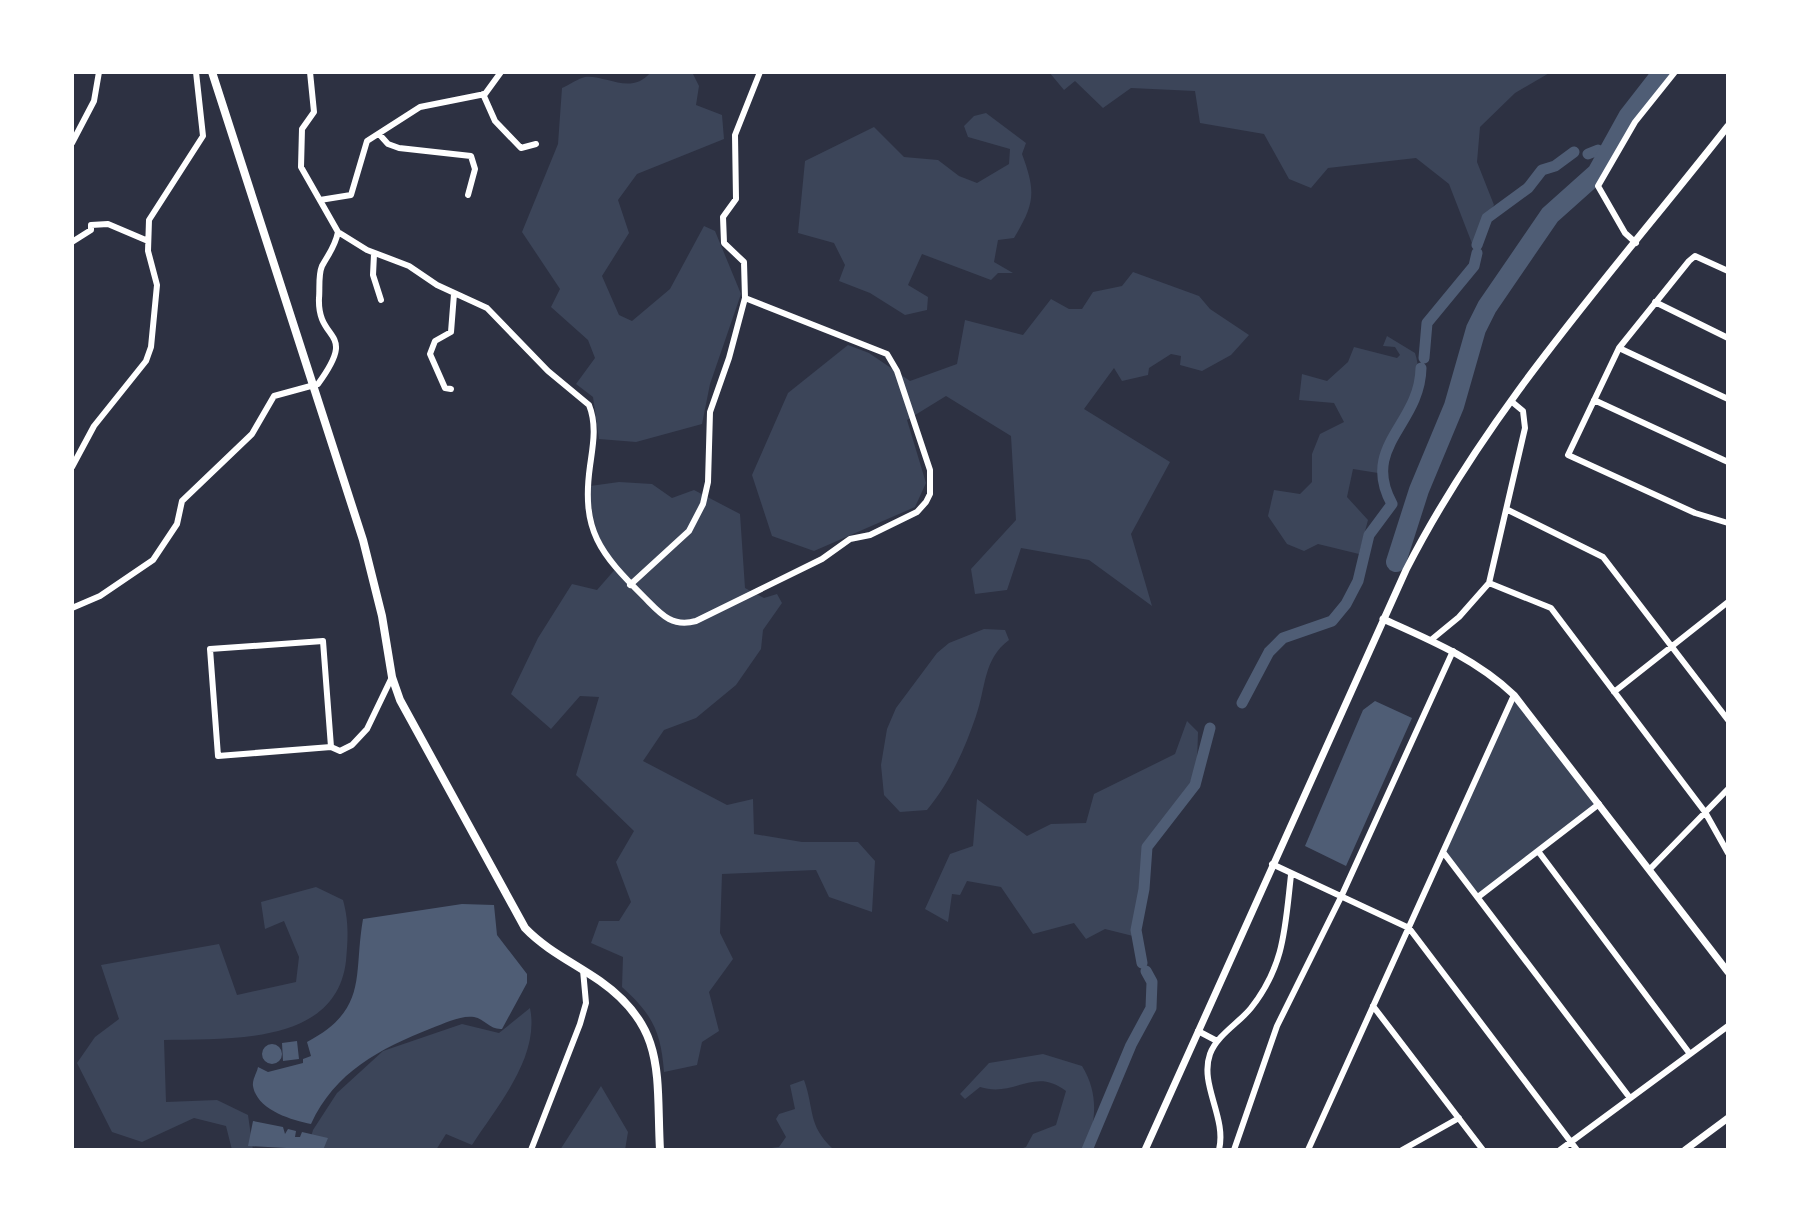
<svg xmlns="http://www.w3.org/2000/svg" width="1800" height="1222" font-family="Cabin,sans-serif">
  <rect width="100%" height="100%" fill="#2d3142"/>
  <path fill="#3c4559" d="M 651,72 L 692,72 L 699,86 L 696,105 L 722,115 L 724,139 L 637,174 L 618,200 L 629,233 L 602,276 L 619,315 L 632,321 L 670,289 L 704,226 L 715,231 L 741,294 L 710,384 L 702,424 L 636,442 L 599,439 L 593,397 L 576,384 L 595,358 L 588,340 L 551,307 L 560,289 L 522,232 L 558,144 L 562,88 C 569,85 579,78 585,77 C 607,75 631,96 651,72 Z
    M 1049,72 L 1551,72 L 1515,93 L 1480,127 L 1477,162 L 1494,205 L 1481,224 L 1473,246 L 1449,184 L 1416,158 L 1328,168 L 1311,188 L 1289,179 L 1264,134 L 1200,123 L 1195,91 L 1131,88 L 1103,108 L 1075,81 L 1064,90 Z
    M 986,113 L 1026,143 L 1022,154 C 1036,192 1035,203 1014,238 L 998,240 L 994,262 L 1013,273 L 998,273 L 991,280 L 922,254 L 908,285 L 928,297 L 927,310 L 905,315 L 870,293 L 839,281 L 845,265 L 834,243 L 798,233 L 805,161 L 874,127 L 904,157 L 938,160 L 959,176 L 977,183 L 1009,164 L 1010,149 L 968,137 L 964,126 L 974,116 Z
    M 1133,272 L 1199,296 L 1210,309 L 1249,335 L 1231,355 L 1202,371 L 1180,365 L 1181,356 L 1171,354 L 1149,368 L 1148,375 L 1122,381 L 1114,368 L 1084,409 L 1170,462 L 1131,534 L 1152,606 L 1089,560 L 1021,548 L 1007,590 L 975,594 L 971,569 L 1016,520 L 1011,436 L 946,396 L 907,420 L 926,483 L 915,507 L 814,551 L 772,536 L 752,475 L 788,393 L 848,345 L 869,353 L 910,381 L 957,364 L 965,320 L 1023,335 L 1051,299 L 1069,309 L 1082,309 L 1093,292 L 1122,286 Z
    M 1387,336 L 1415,353 C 1430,398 1385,432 1378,473 L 1353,469 L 1347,497 L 1368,520 L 1359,554 L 1318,544 L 1304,551 L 1287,544 L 1268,516 L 1274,490 L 1300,494 L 1312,482 L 1312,454 L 1320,434 L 1344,422 L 1334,403 L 1299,400 L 1302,374 L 1327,381 L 1348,362 L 1354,347 L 1397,358 L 1400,355 L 1395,347 L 1383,346 Z
    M 619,482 L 652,484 L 672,498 L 694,490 L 740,514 L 745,588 L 764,598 L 777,594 L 782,603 L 763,630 L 761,649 L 736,685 L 696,718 L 664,730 L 643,761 L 727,805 L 753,799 L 754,834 L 802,842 L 858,842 L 875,861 L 872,912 L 829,897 L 816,870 L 722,874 L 720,933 L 733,959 L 709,992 L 719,1031 L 702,1042 L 697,1065 L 664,1072 C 661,1031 652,1014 622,987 L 623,957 L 591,943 L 599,921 L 619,921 L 631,902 L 616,862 L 634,831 L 576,775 L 599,697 L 580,696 L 551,729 L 511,694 L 538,638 L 572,584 L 597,590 L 618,566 C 596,542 591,517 590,486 Z
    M 984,629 L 1005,630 L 1009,640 C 983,659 986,688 976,716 C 964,751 950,782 927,810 L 900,812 L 884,795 L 881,765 L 887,729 L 896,708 L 937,653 L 949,643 Z
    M 1514,695 L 1599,804 L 1478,897 L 1443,852 Z
    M 1187,721 L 1198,732 L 1197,765 L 1188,788 L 1144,843 L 1137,937 L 1105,929 L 1086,939 L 1074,923 L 1033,934 L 1001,887 L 967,881 L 960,895 L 952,894 L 948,922 L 925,909 L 950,854 L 973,846 L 977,799 L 1027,836 L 1051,824 L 1086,823 L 1094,794 L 1175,754 Z
    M 316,887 L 343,900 C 349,922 348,938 346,961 C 336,1046 229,1038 164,1040 L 166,1102 L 217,1100 L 248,1115 L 253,1150 L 232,1150 L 226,1126 L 194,1118 L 142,1142 L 112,1132 L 77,1063 L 95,1037 L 119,1019 L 101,965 L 219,944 L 237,995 L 296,982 L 299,957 L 284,921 L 265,929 L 261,902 Z
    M 530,1008 C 540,1057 498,1105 472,1145 L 446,1134 L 436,1150 L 307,1150 L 313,1130 L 337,1093 L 383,1051 L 462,1024 L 499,1033 Z
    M 1043,1054 L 1082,1066 C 1099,1094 1096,1120 1086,1150 L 1017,1150 L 1026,1147 L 1033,1134 L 1056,1125 L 1066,1091 C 1034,1066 1015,1098 980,1087 L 965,1099 L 960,1094 L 989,1063 Z
    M 804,1080 C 815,1111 807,1124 833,1149 L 757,1150 L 779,1147 L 786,1137 L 776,1119 L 779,1114 L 795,1109 L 790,1085 Z
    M 601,1086 L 628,1132 L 625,1150 L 560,1150 Z"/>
  <path fill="#4f5d75" d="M 1375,701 L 1412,718 L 1346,866 L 1305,846 L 1363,710 Z
    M 462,904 L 494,905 L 497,935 L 527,974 L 527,983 L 502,1029 C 490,1030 485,1019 474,1017 C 461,1015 445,1023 432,1028 C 379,1049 335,1072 311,1124 C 291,1120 257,1110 253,1086 C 252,1079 257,1073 258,1067 L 268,1072 L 303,1063 L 303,1059 L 311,1056 L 307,1042 C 369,1009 353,976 363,919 Z
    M 297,1041 L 299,1059 L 283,1061 L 282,1043 Z
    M262 1054a10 10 0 1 1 20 0a10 10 0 1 1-20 0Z
    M 253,1121 L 283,1127 L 285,1134 L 288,1129 L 296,1131 L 295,1137 L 300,1137 L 302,1132 L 328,1138 L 323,1150 L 248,1146 Z"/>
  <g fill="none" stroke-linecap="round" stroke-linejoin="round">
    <path stroke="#4f5d75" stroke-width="11" d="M 1588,154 L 1598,150
      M 1477,245 L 1487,218 L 1528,188 L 1542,170 L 1555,166 L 1574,152
      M 1424,358 L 1427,323 L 1474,266 L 1477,253
      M 1242,703 L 1269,652 L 1283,638 L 1332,621 L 1346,604 L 1358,581 L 1369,535 L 1392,504 C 1360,446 1420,425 1421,368
      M 1142,963 L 1136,930 L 1144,889 L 1147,847 L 1195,785 L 1210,728
      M 1087,1150 L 1131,1045 L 1151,1008 L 1152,982 L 1146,971"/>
    <path stroke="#4f5d75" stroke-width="20" d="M 1396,562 L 1419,490 L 1454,406 L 1476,329 L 1487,307 L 1550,215 L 1597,173 L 1628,117 L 1663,72"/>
    <path stroke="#fff" stroke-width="6" d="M 310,72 L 314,112 L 302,129 L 301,167 L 338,232 L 367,250 L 409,266 L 437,285 L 487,308 L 548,371 L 589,405 C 597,425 593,445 590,466 C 581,531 600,553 644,597 C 660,613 671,628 696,621 L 822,559 L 850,539 L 870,535 L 917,512 L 926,502 L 930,494 L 930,470 L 897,371 L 887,354 L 745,298
      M 483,94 L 495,121 L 521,148 L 536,144
      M 379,134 L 388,144 L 399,148 L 471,156 L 475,169 L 468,195
      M 72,143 L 94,101 L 99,72
      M 320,200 L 351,195 L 367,141 L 420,107 L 485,94 L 501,72
      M 72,242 L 91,230 L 91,225 L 108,224 L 148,241
      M 1636,243 L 1625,233 L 1598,186 L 1635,122 L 1675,72
      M 374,254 L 373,275 L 381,300
      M 1728,271 L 1695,256 L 1689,261 L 1619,348 L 1568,455 L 1695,513 L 1728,523
      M 1655,302 L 1728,338
      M 1619,348 L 1728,399
      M 451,389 L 445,388 L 430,354 L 435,341 L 451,332 L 454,294
      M 1594,400 L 1728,462
      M 72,467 L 94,426 L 146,361 L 151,347 L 157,285 L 148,251 L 149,220 L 203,136 L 196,72
      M 1508,510 L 1603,557 L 1728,720
      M 1489,583 L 1551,608 L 1705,812 L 1728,853
      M 630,585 L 689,531 L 703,504 L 708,482 L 710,412 L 729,358 L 745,298 L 744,262 L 724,243 L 723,217 L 736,199 L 735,135 L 760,72
      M 72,608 L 100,596 L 153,560 L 177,524 L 182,501 L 252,434 L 274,396 L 318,384 C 359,328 317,344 319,298 C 320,289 318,275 322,266 C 329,253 335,247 338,232
      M 1431,640 L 1459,617 L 1489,583 L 1525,428 L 1523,411 L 1511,401
      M 323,641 L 331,747 L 218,756 L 210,649 Z
      M 1614,692 L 1728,602
      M 331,747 L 340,751 L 352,745 L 367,729 L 392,677
      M 1538,851 L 1690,1054
      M 1443,852 L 1630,1098
      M 1272,864 L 1409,928 L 1577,1150
      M 1650,869 L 1728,789
      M 1478,897 L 1599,804
      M 1373,1006 L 1483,1150
      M 1198,1031 L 1217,1041
      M 531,1150 L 580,1024 L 586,1003 L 583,970
      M 1219,1150 C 1227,1117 1199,1085 1210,1054 C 1217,1035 1239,1023 1251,1008 C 1285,965 1285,927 1291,875
      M 1234,1150 L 1277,1026 L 1341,897 L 1453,651
      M 1308,1150 L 1514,695
      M 1402,1150 L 1459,1118
      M 1560,1150 L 1728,1026"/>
    <path stroke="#fff" stroke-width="7" d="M 1383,619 C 1430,640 1476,659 1514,695 L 1728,972
      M 1145,1150 L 1406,570 C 1489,407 1615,270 1728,126
      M 1685,1150 L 1728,1118"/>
    <path stroke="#fff" stroke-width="8" d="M 212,72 L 363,540 L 382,616 L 392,677 L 400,700 L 525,928 C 546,950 574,963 600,981 C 667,1028 656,1076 660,1150"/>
  </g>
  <rect width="1800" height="1222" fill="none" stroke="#ffffff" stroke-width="148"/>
</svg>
